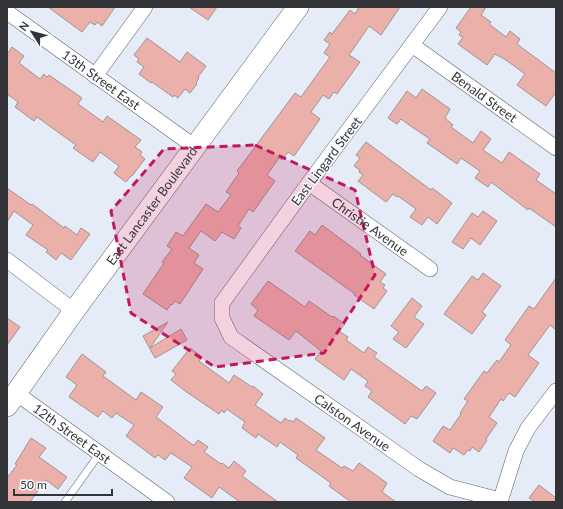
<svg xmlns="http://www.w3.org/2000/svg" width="563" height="509" font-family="Lato,sans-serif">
  <rect width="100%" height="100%" fill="#e5ecf7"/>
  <path fill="#ecb0ab" stroke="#a09392" d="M 48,7 L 115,7 L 102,26 L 97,22 L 95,25 L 90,22 L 82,32 Z
    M 189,7 L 217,7 L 208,20 Z
    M 359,7 L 400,7 L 381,35 L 369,26 L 356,45 L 349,55 L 360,62 L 337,94 L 334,92 L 329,99 L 323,95 L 311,112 L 320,119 L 294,156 L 288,152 L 282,160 L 279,158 L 267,175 L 275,181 L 253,212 L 249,209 L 238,226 L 241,228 L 234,239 L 222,232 L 215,241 L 201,231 L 189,248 L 199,255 L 194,263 L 203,269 L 180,304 L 175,301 L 172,305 L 171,304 L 167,310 L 143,294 L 164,263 L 162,262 L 172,249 L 167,246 L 176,232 L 183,236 L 206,204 L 218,212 L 231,195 L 226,192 L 239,173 L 237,171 L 252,151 L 295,93 L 301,97 L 330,57 L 324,53 L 330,44 L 324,40 L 330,32 L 332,34 L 350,10 L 355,14 Z
    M 471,7 L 486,7 L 481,15 L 491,22 L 489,24 L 506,37 L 510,31 L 520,39 L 517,44 L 556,73 L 556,92 L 546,106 L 517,85 L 525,74 L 506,60 L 495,54 L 487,65 L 458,44 L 463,37 L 459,35 L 461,32 L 456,28 Z
    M 147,38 L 180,62 L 187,52 L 206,66 L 198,77 L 199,78 L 196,83 L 197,84 L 190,93 L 185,89 L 178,98 L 174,95 L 173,97 L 152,82 L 151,83 L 139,74 L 144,67 L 137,62 L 139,59 L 134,55 Z
    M 12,47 L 24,56 L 19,63 L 40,79 L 44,74 L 47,77 L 49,75 L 82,98 L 78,104 L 103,122 L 107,116 L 141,140 L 135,147 L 142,152 L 140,155 L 145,159 L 132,176 L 131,176 L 126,182 L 114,173 L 119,166 L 100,152 L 93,162 L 73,148 L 76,145 L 37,117 L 34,121 L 15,107 L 18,102 L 7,94 L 7,54 Z
    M 422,89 L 450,109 L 445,118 L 453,125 L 451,127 L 473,143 L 481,131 L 491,139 L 483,150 L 502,163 L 509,152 L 540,174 L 536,180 L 556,194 L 556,227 L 529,208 L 528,210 L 491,182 L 488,187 L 475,178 L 480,171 L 461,158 L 457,164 L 427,143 L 430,139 L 412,127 L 401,119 L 397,124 L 388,118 L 407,91 L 416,98 Z
    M 366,142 L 431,190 L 432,188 L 452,203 L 437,224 L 428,217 L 422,225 L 410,217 L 416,209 L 398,196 L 397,197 L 393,194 L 386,202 L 358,181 L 363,175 L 359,172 L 360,170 L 354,166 L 360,158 L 356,155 Z
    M 7,188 L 31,205 L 32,204 L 64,228 L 65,226 L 77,235 L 81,228 L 90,234 L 71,260 L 61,253 L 56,260 L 46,252 L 48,250 L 26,235 L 33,225 L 14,211 L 7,222 Z
    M 483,211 L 497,221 L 480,245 L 471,238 L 463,249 L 452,242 L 472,213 L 478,217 Z
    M 322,225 L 361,254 L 360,255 L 386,274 L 380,282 L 385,285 L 383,288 L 387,291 L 374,309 L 354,295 L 355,294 L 295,251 L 310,231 L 315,235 Z
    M 483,273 L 501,286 L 482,312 L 486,315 L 472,334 L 444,314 L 472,276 L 478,280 Z
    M 556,278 L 556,330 L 550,325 L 528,355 L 539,363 L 515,397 L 509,393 L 503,401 L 501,399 L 489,417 L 497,423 L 486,439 L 487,440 L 479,452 L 472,447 L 470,451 L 468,450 L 464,455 L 453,448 L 450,453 L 433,441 L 443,426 L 450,430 L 461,414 L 460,413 L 468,401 L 464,399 L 484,371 L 487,373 L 497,360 L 499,362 L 511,345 L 505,340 L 529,306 L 534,309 Z
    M 268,281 L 305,307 L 309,301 L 332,317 L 333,316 L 345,324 L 339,331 L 348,337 L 346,340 L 364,353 L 368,347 L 377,353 L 374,357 L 422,391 L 426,386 L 436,393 L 417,419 L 411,416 L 405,424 L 368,397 L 372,391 L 365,386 L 368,381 L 351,369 L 344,380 L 315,359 L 321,351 L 296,331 L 289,340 L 254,316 L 258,310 L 251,304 Z
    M 412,298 L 422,306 L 414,317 L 424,324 L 406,348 L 393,339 L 399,332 L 391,326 Z
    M 7,318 L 20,327 L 7,345 Z
    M 168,322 L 150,348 L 181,329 L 187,340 L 155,358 L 143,336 Z
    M 190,348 L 202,357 L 199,361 L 229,383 L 234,375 L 252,387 L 253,386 L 263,394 L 255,405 L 281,423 L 285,418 L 289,421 L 290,420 L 293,422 L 296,418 L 325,438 L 316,450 L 342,468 L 344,466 L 353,471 L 359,463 L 387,483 L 382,492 L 396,502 L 351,502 L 329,486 L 331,483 L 296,458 L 298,455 L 280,442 L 277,447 L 258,434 L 256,438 L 242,428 L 245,422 L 227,409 L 224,413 L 222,410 L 219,414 L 188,393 L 171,380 L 176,374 L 172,371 Z
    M 82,354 L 106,372 L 103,376 L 136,400 L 141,392 L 163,407 L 156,417 L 193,445 L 194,445 L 198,440 L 208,447 L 204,452 L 221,464 L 222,463 L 229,468 L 234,461 L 246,471 L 242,476 L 278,502 L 240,502 L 219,487 L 212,498 L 184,478 L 192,467 L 171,453 L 165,460 L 158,455 L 155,458 L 126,436 L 134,425 L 116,413 L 112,418 L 103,411 L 98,417 L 69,397 L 70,395 L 77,385 L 66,377 Z
    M 31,438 L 46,448 L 39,457 L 67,477 L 58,489 L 46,480 L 30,502 L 7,502 L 7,478 L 17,465 L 15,464 Z
    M 539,485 L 556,498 L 556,502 L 535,502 L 529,498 Z"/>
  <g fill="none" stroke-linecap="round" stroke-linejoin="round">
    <defs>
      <path id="service" d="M 65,502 L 100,453"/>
      <g id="minor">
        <path id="s1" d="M 440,7 L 309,183 L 222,303 L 222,318 L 231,337 L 419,469 L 450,487 L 500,500"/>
        <path id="s2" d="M 7,12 L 195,147"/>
        <path id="s3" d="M 412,45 L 556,148"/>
        <path d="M 95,76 L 145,7"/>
        <path id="s4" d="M 309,183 L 430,269"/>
        <path d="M 7,260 L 74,311"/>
        <path id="s5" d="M 16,393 L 167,502"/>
        <path d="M 500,502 L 516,451 L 528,428 L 556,391"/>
      </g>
      <g id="secondary">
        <path id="s6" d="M 7,406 L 74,311 L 298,7"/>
      </g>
    </defs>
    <use href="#service" stroke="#5c626b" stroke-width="8"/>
    <use href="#minor" stroke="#5c626b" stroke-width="16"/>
    <use href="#secondary" stroke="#5c626b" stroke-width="22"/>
    <use href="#service" stroke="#fff" stroke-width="7"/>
    <use href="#minor" stroke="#fff" stroke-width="15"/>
    <use href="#secondary" stroke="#fff" stroke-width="21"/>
  </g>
  <path fill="#c2185b" fill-opacity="0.2" stroke="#c2185b" stroke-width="3" stroke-dasharray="8 5" stroke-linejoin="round" d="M 255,145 L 355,190 L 375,275 L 324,353 L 215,367 L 131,313 L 111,211 L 164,149 Z"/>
  <g text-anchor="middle" stroke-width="3" stroke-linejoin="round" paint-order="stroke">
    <g font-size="13" fill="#323438" stroke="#f6f9fe">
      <text dy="5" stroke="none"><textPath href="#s2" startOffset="116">13th Street East</textPath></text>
      <text dy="5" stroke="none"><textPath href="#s3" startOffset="89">Benald Street</textPath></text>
      <text transform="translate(326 161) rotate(-53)" y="5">East Lingard Street</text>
      <text dy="5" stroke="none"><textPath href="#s6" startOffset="247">East Lancaster Boulevard</textPath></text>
      <text dy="5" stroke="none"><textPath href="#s4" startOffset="75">Christie Avenue</textPath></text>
      <text dy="5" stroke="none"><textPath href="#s1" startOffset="552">Calston Avenue</textPath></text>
      <text dy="5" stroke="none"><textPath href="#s5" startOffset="69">12th Street East</textPath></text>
    </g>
  </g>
  <rect width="563" height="509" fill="none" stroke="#323438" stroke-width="16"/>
  <g transform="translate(32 32) rotate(306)" stroke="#f6f9fe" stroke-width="3" paint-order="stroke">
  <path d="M0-3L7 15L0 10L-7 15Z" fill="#323438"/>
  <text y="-6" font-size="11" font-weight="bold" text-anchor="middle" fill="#323438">N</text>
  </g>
  <path d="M14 489v6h98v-6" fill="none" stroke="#323438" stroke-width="2"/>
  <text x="20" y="489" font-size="12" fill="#323438" stroke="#f6f9fe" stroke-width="3" paint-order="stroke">50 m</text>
</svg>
